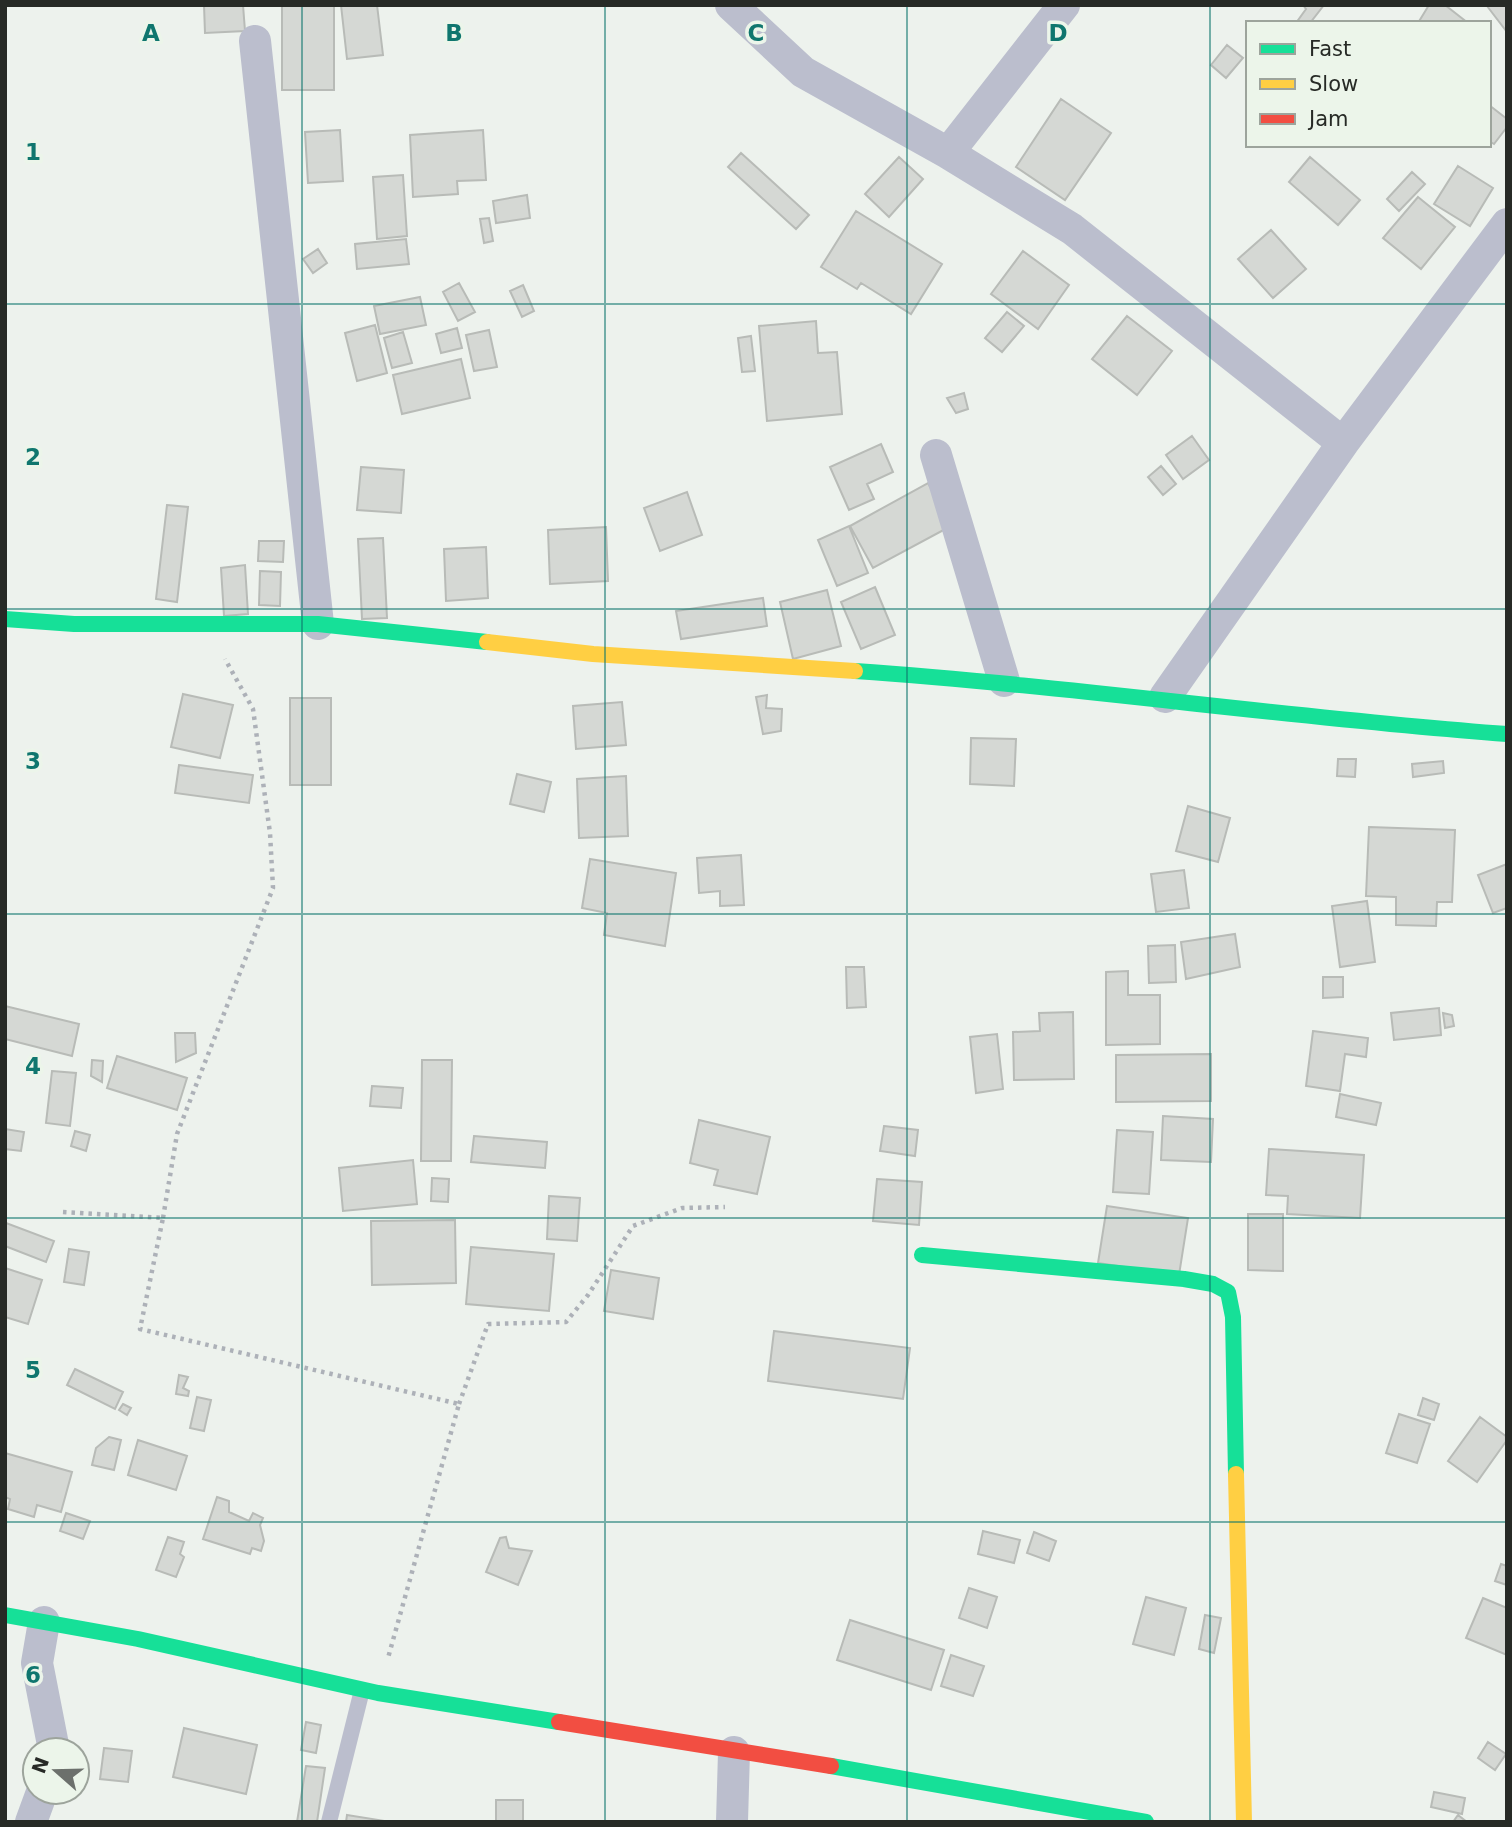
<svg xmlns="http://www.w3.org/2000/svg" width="1512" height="1827" font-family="'DejaVu Sans',sans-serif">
  <rect width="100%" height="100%" fill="#edf2ed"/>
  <path fill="#d5d8d4" stroke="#b8bbb7" stroke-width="2" d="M 204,5 L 243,5 L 245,31 L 205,33 Z
    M 282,5 L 334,5 L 334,90 L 282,90 Z
    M 341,5 L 377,5 L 383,55 L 347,59 Z
    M 1303,5 L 1324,5 L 1310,23 L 1296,23 L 1306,9 Z
    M 1429,5 L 1445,5 L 1468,23 L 1418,23 Z
    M 1507,5 L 1507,32 L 1487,6 Z
    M 1227,45 L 1243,58 L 1226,78 L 1211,65 Z
    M 1061,99 L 1111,133 L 1065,200 L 1016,167 Z
    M 1489,105 L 1507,119 L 1507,127 L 1494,144 L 1489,141 Z
    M 340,130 L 343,181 L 308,183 L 305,132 Z
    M 483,130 L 486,180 L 457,181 L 458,194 L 413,197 L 410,135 Z
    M 741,153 L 809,215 L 796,229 L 728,167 Z
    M 899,157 L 923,179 L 889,217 L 865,194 Z
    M 1310,157 L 1360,200 L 1338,225 L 1289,182 Z
    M 1458,166 L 1493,188 L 1470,226 L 1434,204 Z
    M 1412,172 L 1425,184 L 1399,211 L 1387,199 Z
    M 403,175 L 407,236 L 377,239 L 373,177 Z
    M 527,195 L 530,218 L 496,223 L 493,201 Z
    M 1418,197 L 1455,227 L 1421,269 L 1383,238 Z
    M 856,211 L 942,264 L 911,314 L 861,283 L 857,289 L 821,267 Z
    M 489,218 L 493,241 L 484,243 L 480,219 Z
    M 1271,230 L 1306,269 L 1273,298 L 1238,259 Z
    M 406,239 L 409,264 L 357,269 L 355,244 Z
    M 318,249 L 327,263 L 313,273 L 303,259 Z
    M 1023,251 L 1069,285 L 1038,329 L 991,294 Z
    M 459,283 L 475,312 L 458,321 L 443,292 Z
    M 523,285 L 534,311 L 522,317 L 510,291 Z
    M 420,297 L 426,325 L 380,334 L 374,306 Z
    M 1007,312 L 1024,326 L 1002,352 L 985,338 Z
    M 1127,316 L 1172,351 L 1137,395 L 1092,359 Z
    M 816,321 L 818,353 L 837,352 L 842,414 L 767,421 L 759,326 Z
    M 375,325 L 387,373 L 357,381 L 345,333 Z
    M 457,328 L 462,348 L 441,353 L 436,334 Z
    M 489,330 L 497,367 L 474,371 L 466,335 Z
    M 403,332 L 412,363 L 392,368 L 384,338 Z
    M 751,336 L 755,371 L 742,372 L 738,338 Z
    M 461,359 L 470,398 L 402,414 L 393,375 Z
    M 964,393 L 968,409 L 956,413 L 947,398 Z
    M 1192,436 L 1209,460 L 1183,479 L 1166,455 Z
    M 881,444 L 893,472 L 867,484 L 874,499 L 849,510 L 830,467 Z
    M 1161,466 L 1176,484 L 1163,495 L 1148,477 Z
    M 361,467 L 404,470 L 401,513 L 357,510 Z
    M 928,483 L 951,526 L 873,568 L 850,526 Z
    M 687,492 L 702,535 L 660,551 L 644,508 Z
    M 167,505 L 188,507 L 177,602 L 156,599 Z
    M 849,526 L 868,573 L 837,586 L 818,540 Z
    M 606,527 L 608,581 L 550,584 L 548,530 Z
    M 383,538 L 387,618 L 362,619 L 358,539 Z
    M 259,541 L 284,541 L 283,562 L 258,561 Z
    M 486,547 L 488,598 L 446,601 L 444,549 Z
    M 245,565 L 248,614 L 224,616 L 221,568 Z
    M 260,571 L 281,572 L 280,606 L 259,605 Z
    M 875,587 L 895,635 L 861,649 L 841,602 Z
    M 827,590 L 841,646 L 793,659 L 780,602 Z
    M 763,598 L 767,626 L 681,639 L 676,611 Z
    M 183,694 L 233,705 L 220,758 L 171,747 Z
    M 767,695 L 766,708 L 782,709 L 781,731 L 763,734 L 756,697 Z
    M 290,698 L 331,698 L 331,785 L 290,785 Z
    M 622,702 L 626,745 L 576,749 L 573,706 Z
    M 971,738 L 1016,739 L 1014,786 L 970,784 Z
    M 1338,759 L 1356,759 L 1355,777 L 1337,776 Z
    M 1443,761 L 1444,773 L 1413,777 L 1412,764 Z
    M 179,765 L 253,775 L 249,803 L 175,793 Z
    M 517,774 L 551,782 L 544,812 L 510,804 Z
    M 626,776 L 628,836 L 579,838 L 577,779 Z
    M 1188,806 L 1230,818 L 1218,862 L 1176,851 Z
    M 1369,827 L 1455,830 L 1452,902 L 1437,902 L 1436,926 L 1396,925 L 1396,897 L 1366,896 Z
    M 741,855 L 744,905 L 720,906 L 720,891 L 699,893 L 697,858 Z
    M 590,859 L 676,873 L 665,946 L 604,935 L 607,913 L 582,908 Z
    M 1507,864 L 1507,908 L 1493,913 L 1478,875 Z
    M 1184,870 L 1189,908 L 1156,912 L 1151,874 Z
    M 1367,901 L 1375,962 L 1340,967 L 1332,906 Z
    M 1235,934 L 1240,967 L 1186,979 L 1181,942 Z
    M 1175,945 L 1176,982 L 1149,983 L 1148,946 Z
    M 846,967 L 864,967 L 866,1007 L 847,1008 Z
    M 1128,971 L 1128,995 L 1160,995 L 1160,1044 L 1106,1045 L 1106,972 Z
    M 1323,977 L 1343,977 L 1343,997 L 1323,998 Z
    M 5,1006 L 79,1024 L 72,1056 L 5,1039 Z
    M 1439,1008 L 1441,1035 L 1394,1040 L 1391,1013 Z
    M 1073,1012 L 1074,1079 L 1014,1080 L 1013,1032 L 1040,1031 L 1039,1013 Z
    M 1443,1013 L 1452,1015 L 1454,1026 L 1445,1028 Z
    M 1313,1031 L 1368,1038 L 1366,1057 L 1345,1054 L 1340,1091 L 1306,1086 Z
    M 175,1033 L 195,1033 L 196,1053 L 176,1062 Z
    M 997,1034 L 1003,1089 L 976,1093 L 970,1037 Z
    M 1211,1054 L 1211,1101 L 1116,1102 L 1116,1055 Z
    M 117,1056 L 187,1078 L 177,1110 L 107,1088 Z
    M 92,1060 L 103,1061 L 102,1082 L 91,1076 Z
    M 422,1060 L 452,1060 L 451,1161 L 421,1161 Z
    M 52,1071 L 76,1073 L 70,1126 L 46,1123 Z
    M 372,1086 L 403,1088 L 401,1108 L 370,1106 Z
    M 1340,1094 L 1381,1103 L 1376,1125 L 1336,1117 Z
    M 1163,1116 L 1213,1119 L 1211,1162 L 1161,1160 Z
    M 699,1120 L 770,1137 L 757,1194 L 714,1185 L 718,1170 L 690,1163 Z
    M 884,1126 L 918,1130 L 915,1156 L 880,1151 Z
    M 5,1129 L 24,1132 L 21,1151 L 5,1149 Z
    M 1117,1130 L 1153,1132 L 1149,1194 L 1113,1192 Z
    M 75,1131 L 90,1135 L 86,1151 L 71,1146 Z
    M 474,1136 L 547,1142 L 545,1168 L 471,1162 Z
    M 1269,1149 L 1364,1155 L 1360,1218 L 1287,1214 L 1288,1196 L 1266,1195 Z
    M 413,1160 L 417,1204 L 343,1211 L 339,1168 Z
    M 432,1178 L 449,1179 L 448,1202 L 431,1201 Z
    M 877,1179 L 922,1182 L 919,1225 L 873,1221 Z
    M 549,1196 L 580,1198 L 577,1241 L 547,1239 Z
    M 1107,1206 L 1188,1218 L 1179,1275 L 1098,1263 Z
    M 1248,1214 L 1283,1214 L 1283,1271 L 1248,1270 Z
    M 455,1220 L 456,1283 L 372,1285 L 371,1221 Z
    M 6,1223 L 54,1241 L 46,1262 L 5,1246 Z
    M 471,1247 L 554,1254 L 549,1311 L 466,1304 Z
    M 69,1249 L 89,1252 L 84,1285 L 64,1282 Z
    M 5,1268 L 42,1280 L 28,1324 L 5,1317 Z
    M 611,1270 L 659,1278 L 653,1319 L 604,1311 Z
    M 774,1331 L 910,1348 L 903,1399 L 768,1381 Z
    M 75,1369 L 123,1392 L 115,1409 L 67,1385 Z
    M 179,1375 L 188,1377 L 183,1388 L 189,1391 L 188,1396 L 176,1394 Z
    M 197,1397 L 211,1400 L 204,1431 L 190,1428 Z
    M 1423,1398 L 1439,1404 L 1434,1420 L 1418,1415 Z
    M 123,1404 L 131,1408 L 127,1415 L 119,1410 Z
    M 1399,1414 L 1430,1424 L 1417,1463 L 1386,1453 Z
    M 1480,1417 L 1507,1437 L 1507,1440 L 1477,1482 L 1448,1461 Z
    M 109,1437 L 121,1440 L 114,1470 L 92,1465 L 96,1448 Z
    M 138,1440 L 187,1456 L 176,1490 L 128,1475 Z
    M 5,1453 L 72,1472 L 61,1512 L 37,1505 L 34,1517 L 8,1509 L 10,1499 L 5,1497 Z
    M 217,1497 L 229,1501 L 229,1512 L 249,1521 L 253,1513 L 263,1518 L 260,1525 L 264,1541 L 261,1551 L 252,1548 L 250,1554 L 203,1539 Z
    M 66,1513 L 90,1521 L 83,1539 L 60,1531 Z
    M 983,1531 L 1020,1540 L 1014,1563 L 978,1554 Z
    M 1034,1532 L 1056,1541 L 1049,1561 L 1027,1553 Z
    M 168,1537 L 184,1542 L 180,1554 L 184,1557 L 176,1577 L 156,1570 Z
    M 506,1537 L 509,1548 L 532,1551 L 518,1585 L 486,1572 L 500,1538 Z
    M 1501,1564 L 1507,1566 L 1507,1585 L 1495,1581 Z
    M 969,1588 L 997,1597 L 987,1628 L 959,1618 Z
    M 1146,1597 L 1186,1608 L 1174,1655 L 1133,1644 Z
    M 1483,1598 L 1507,1608 L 1507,1655 L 1466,1638 Z
    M 1205,1615 L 1221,1618 L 1214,1653 L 1199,1649 Z
    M 850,1620 L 944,1650 L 931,1690 L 837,1660 Z
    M 951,1655 L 984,1666 L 973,1696 L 941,1686 Z
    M 306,1722 L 321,1725 L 316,1753 L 301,1750 Z
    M 184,1728 L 257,1745 L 246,1794 L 173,1777 Z
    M 1488,1742 L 1506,1754 L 1495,1770 L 1478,1758 Z
    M 104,1748 L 132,1751 L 128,1782 L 100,1779 Z
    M 306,1766 L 325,1768 L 317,1822 L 297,1822 Z
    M 1434,1792 L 1465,1798 L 1462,1814 L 1431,1807 Z
    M 496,1800 L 523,1800 L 523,1822 L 496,1822 Z
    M 347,1815 L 385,1821 L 385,1822 L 346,1822 Z
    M 1458,1815 L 1467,1822 L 1453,1822 Z"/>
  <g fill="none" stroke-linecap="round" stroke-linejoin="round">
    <path stroke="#adb1b8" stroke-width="4.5" stroke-dasharray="3.5 5" stroke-linecap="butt" d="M 63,1212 L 163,1218 L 140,1329 L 459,1404 L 388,1658
      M 163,1218 L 177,1134 L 273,888 L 270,833 L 253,709 L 225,659
      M 459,1404 L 488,1324 L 566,1322 L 588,1295 L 633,1226 L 682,1208 L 725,1207"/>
    <path stroke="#bbbecd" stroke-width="16" d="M 329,1822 L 362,1690"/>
    <path stroke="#bbbecd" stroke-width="32" d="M 731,5 L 803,72 L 948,153 L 1072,229 L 1343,443
      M 255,41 L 318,624
      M 948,153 L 1064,5
      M 936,455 L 1004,681
      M 1165,697 L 1343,443 L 1507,224
      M 44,1622 L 37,1663 L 54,1750
      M 31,1822 L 42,1792
      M 732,1822 L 734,1752"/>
    <path stroke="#16e098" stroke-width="16" d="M 5,619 L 74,624 L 318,624 L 487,642
      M 855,671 C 1073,686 1289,718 1507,734
      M 922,1255 L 1184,1279 L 1213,1284 L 1228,1292 L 1233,1317 L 1236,1474
      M 5,1615 L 138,1639 L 378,1693 L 559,1722
      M 831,1766 L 1146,1822"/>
    <path stroke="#ffcf43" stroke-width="16" d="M 487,642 L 593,654 L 855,671
      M 1236,1474 L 1244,1822"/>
    <path stroke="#f24e42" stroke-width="16" d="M 559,1722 L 831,1766"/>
  </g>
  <path fill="none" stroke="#0f766e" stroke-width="2" stroke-opacity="0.55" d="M 302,5 L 302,1822M 605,5 L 605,1822M 907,5 L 907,1822M 1210,5 L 1210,1822M 5,304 L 1507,304M 5,609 L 1507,609M 5,914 L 1507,914M 5,1218 L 1507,1218M 5,1522 L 1507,1522"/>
  <g font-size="23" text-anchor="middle" font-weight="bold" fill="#0f766e" stroke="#ecf5ea" stroke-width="7" stroke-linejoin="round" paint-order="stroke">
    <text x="151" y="41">A</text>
    <text x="454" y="41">B</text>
    <text x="756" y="41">C</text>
    <text x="1058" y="41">D</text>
    <text x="33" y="160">1</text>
    <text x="33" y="465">2</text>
    <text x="33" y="769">3</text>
    <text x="33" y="1074">4</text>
    <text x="33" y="1378">5</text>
    <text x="33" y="1683">6</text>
  </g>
  <rect width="1512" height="1827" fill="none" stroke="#272a26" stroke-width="14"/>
  <rect x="1246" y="21" width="245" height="126" fill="#ecf5ea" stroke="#9da49c" stroke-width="2"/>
  <rect x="1260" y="44" width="35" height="10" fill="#16e098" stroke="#9da49c" stroke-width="2"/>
  <text x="1309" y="56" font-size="21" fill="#272a26">Fast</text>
  <rect x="1260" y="79" width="35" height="10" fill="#ffcf43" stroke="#9da49c" stroke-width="2"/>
  <text x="1309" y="91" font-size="21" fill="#272a26">Slow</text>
  <rect x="1260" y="114" width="35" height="10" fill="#f24e42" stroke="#9da49c" stroke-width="2"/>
  <text x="1309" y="126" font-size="21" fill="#272a26">Jam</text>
  <g transform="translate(56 1771) rotate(290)"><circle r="33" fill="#ecf5ea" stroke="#9da49c" stroke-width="2"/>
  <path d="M0-5L12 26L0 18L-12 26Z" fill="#6c706c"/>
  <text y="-10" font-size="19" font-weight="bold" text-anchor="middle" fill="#272a26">N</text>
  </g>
</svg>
